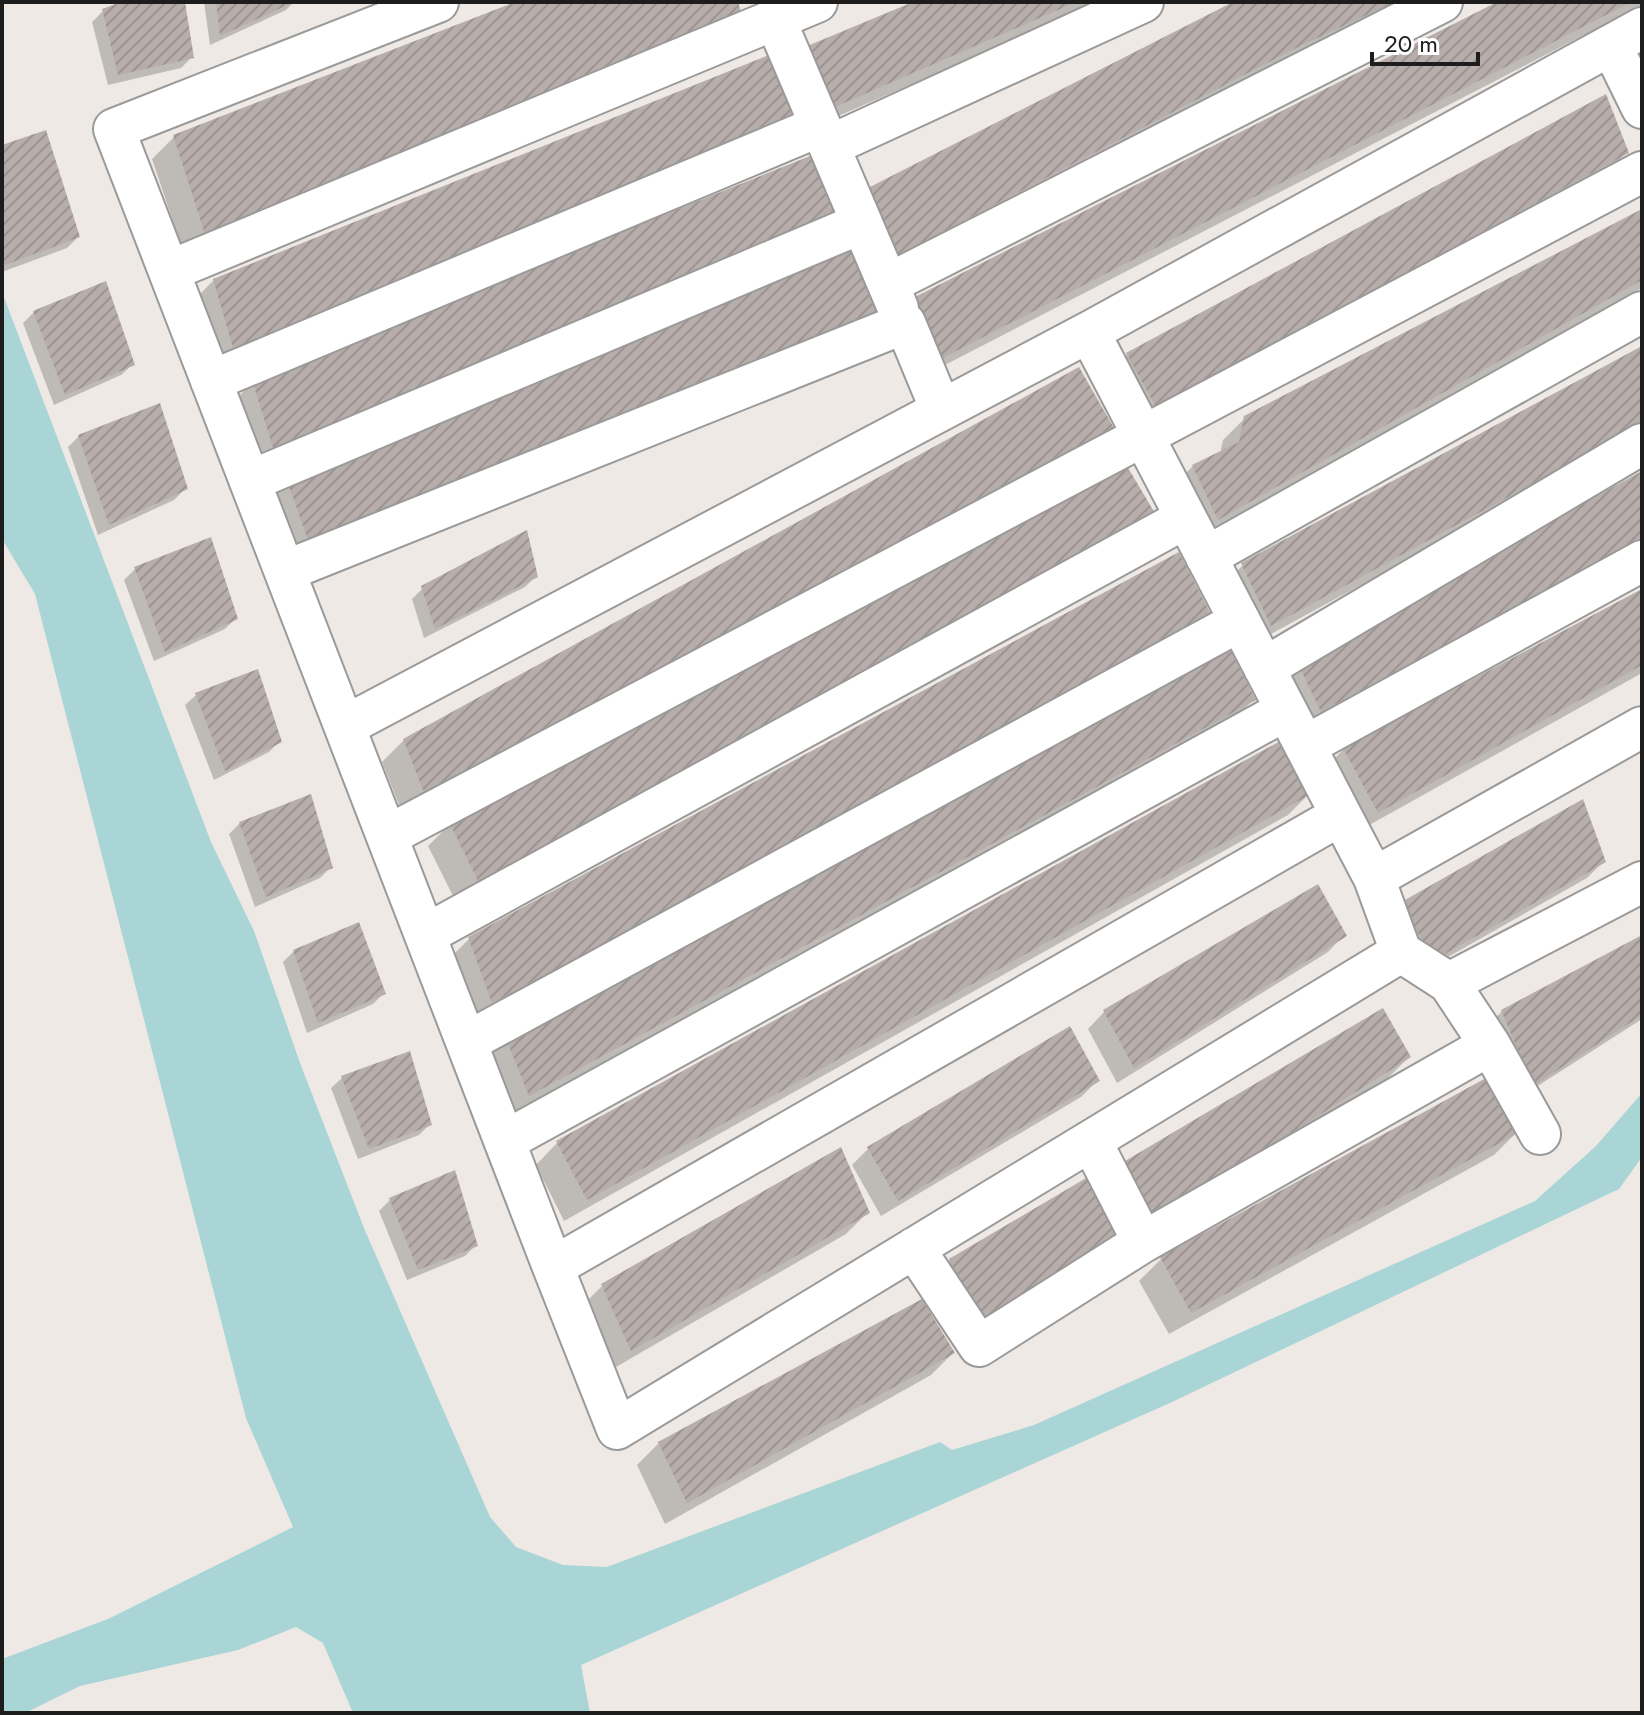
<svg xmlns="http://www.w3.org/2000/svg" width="1644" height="1715" font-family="Jost,sans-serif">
  <defs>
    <pattern id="building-hatch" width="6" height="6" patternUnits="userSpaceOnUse" patternTransform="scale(2)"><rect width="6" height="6" fill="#b7adaa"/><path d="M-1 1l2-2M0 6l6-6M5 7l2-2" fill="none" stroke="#9d9492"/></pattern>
  </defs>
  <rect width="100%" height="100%" fill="#eee9e4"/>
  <path fill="#a9d5d7" d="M 2,292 L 211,842 L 254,931 L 300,1063 L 364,1228 L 490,1517 L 516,1547 L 563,1565 L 607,1567 L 940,1442 L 952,1450 L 1034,1425 L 1535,1201 L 1596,1146 L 1642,1093 L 1642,1157 L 1619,1189 L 1172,1402 L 581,1665 L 590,1713 L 353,1713 L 323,1643 L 296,1627 L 238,1650 L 80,1686 L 25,1713 L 2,1713 L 2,1659 L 108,1619 L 293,1527 L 246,1418 L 35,594 L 2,539 Z"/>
  <path fill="#0003" d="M 127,2 L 183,2 L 192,57 L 181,68 L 108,85 L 92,22 L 103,11 Z
    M 204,2 L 294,2 L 286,10 L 210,45 Z
    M 521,2 L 736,2 L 185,257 L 152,159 L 174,137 Z
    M 918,2 L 1101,2 L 806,130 L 212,371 L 192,302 L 214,280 L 783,69 Z
    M 1238,2 L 1415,2 L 872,277 L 844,213 Z
    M 1501,2 L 1642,2 L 1642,5 L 914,381 L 888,324 Z
    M 2,147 L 78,237 L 67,248 L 2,272 Z
    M 1626,153 L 1604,175 L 1133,427 L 1106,376 L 1128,354 Z
    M 1642,211 L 1642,288 L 1195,540 L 1171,488 L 1193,466 L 1220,454 L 1223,440 L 1246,417 Z
    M 811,235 L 252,472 L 231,404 L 253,382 Z
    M 34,312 L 132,365 L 121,375 L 54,405 L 23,323 Z
    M 858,337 L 289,569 L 266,503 L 288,481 Z
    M 1642,348 L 1642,432 L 1249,646 L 1221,587 L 1243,565 Z
    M 1111,427 L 1089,449 L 405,820 L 382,762 L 404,740 Z
    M 79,436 L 185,489 L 174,500 L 98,535 L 68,447 Z
    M 1642,474 L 1642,547 L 1299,733 L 1276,686 L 1298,664 Z
    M 1132,537 L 459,908 L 428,846 L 450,824 Z
    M 135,569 L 236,618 L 225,629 L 154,661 L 124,580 Z
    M 536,576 L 525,587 L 424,638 L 412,599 L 423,588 Z
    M 1642,591 L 1642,673 L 1355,833 L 1322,771 L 1344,749 Z
    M 1188,637 L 470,1023 L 447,961 L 469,939 Z
    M 196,695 L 280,741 L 269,752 L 214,780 L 185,705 Z
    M 1253,700 L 1231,722 L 507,1116 L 484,1060 L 506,1038 Z
    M 1310,793 L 1288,815 L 564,1221 L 536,1165 L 557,1143 Z
    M 240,823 L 331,867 L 320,878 L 255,907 L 229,834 Z
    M 1604,861 L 1587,878 L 1418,974 L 1383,922 Z
    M 1344,935 L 1328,952 L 1117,1083 L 1088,1029 L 1104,1012 Z
    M 1642,937 L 1642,1019 L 1516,1100 L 1486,1028 L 1502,1011 Z
    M 294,951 L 384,993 L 373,1004 L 307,1033 L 283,962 Z
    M 1409,1057 L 1387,1079 L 1124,1244 L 959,1340 L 933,1277 L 950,1260 Z
    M 342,1078 L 430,1124 L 419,1135 L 358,1159 L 331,1088 Z
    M 1097,1081 L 1081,1097 L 881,1216 L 852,1165 L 868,1149 Z
    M 1516,1133 L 1494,1155 L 1169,1334 L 1139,1281 L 1161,1259 Z
    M 390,1200 L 476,1245 L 465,1256 L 407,1280 L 379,1211 Z
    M 868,1212 L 846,1234 L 609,1371 L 580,1308 L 602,1286 Z
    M 953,1353 L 931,1375 L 665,1524 L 637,1465 L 659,1443 Z"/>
  <path fill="url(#building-hatch)" d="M 121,2 L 185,2 L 194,58 L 118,75 L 102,9 Z
    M 216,2 L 294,2 L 220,36 Z
    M 515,2 L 738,2 L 743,18 L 206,237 L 173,135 Z
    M 913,2 L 1076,2 L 828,110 L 800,49 Z
    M 1233,2 L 1394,2 L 1292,50 L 894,257 L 864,190 Z
    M 1497,2 L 1631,2 L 937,361 L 909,300 Z
    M 779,51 L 800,113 L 234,351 L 213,279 Z
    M 1606,94 L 1629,153 L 1156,407 L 1126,353 Z
    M 46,130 L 80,237 L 5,265 L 2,257 L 2,145 Z
    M 820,152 L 836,214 L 274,451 L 252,380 Z
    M 1642,209 L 1642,280 L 1218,520 L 1192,465 L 1239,442 L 1244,416 Z
    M 857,248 L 882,316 L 311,549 L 287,480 Z
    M 106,281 L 135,365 L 65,395 L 33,311 Z
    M 1642,346 L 1642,424 L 1271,626 L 1241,563 Z
    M 1079,367 L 1114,428 L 427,800 L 403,739 Z
    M 160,403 L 188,489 L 109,525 L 78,435 Z
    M 1124,461 L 1156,515 L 481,887 L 449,822 Z
    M 1642,471 L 1642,538 L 1321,712 L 1297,662 Z
    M 527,530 L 538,577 L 435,629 L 421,586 Z
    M 211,537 L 238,619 L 165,652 L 134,567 Z
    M 1179,552 L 1212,616 L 492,1003 L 468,937 Z
    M 1642,589 L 1642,665 L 1378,813 L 1343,748 Z
    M 1229,647 L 1256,700 L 529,1096 L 505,1036 Z
    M 258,669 L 282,742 L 225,771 L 195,693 Z
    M 1282,740 L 1313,793 L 587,1200 L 556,1141 Z
    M 311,794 L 333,868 L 266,897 L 239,822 Z
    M 1583,799 L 1606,862 L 1436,959 L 1398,904 Z
    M 1318,884 L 1347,936 L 1134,1068 L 1103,1010 Z
    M 359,922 L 386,994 L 318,1023 L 293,950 Z
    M 1642,935 L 1642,1015 L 1533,1086 L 1501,1010 Z
    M 1383,1008 L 1411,1057 L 1147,1224 L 1115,1167 Z
    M 1070,1026 L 1100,1081 L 898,1201 L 867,1147 Z
    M 410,1051 L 432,1125 L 369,1149 L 341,1076 Z
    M 1486,1078 L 1518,1133 L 1191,1313 L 1160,1257 Z
    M 841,1147 L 870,1213 L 631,1351 L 601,1284 Z
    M 455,1170 L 478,1246 L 418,1270 L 389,1198 Z
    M 1093,1174 L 1120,1235 L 976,1325 L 949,1259 Z
    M 922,1299 L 955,1353 L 687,1503 L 658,1442 Z"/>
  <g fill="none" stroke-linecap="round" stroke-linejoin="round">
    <defs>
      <path id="minor" d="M 438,2 L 114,129 L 553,1267 L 1341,815 L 1374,878 L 1642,727
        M 775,19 L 898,308
        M 1611,45 L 1642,108
        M 829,146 L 1143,2
        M 169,271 L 817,2
        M 888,284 L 1442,2
        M 1089,332 L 1642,28
        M 211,381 L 820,126
        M 250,481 L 862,223
        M 1206,557 L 1642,312
        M 285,571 L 905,323 L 941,410
        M 1264,668 L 1642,444
        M 345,726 L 1089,332 L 1341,815
        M 1305,746 L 1642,561
        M 387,836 L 1642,172
        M 425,935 L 1186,518
        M 1401,952 L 1449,983 L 1642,882
        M 467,1042 L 1240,621
        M 1490,1045 L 1540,1134
        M 505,1141 L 1286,710
        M 1091,1141 L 1143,1242
        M 914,1248 L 979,1346 L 1143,1242 L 1490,1045 L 1449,983
        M 553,1267 L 617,1429 L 1401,952 L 1374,878"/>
    </defs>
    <use href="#minor" stroke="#9a9a9a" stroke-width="44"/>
    <use href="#minor" stroke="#fff" stroke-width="40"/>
  </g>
  <rect width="1644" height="1715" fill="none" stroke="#1d1d1d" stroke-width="8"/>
  <path d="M1372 52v12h106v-12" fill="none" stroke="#1d1d1d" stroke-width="4"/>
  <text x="1384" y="52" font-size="24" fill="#1d1d1d" stroke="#ffffff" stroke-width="6" paint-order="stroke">20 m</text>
</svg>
